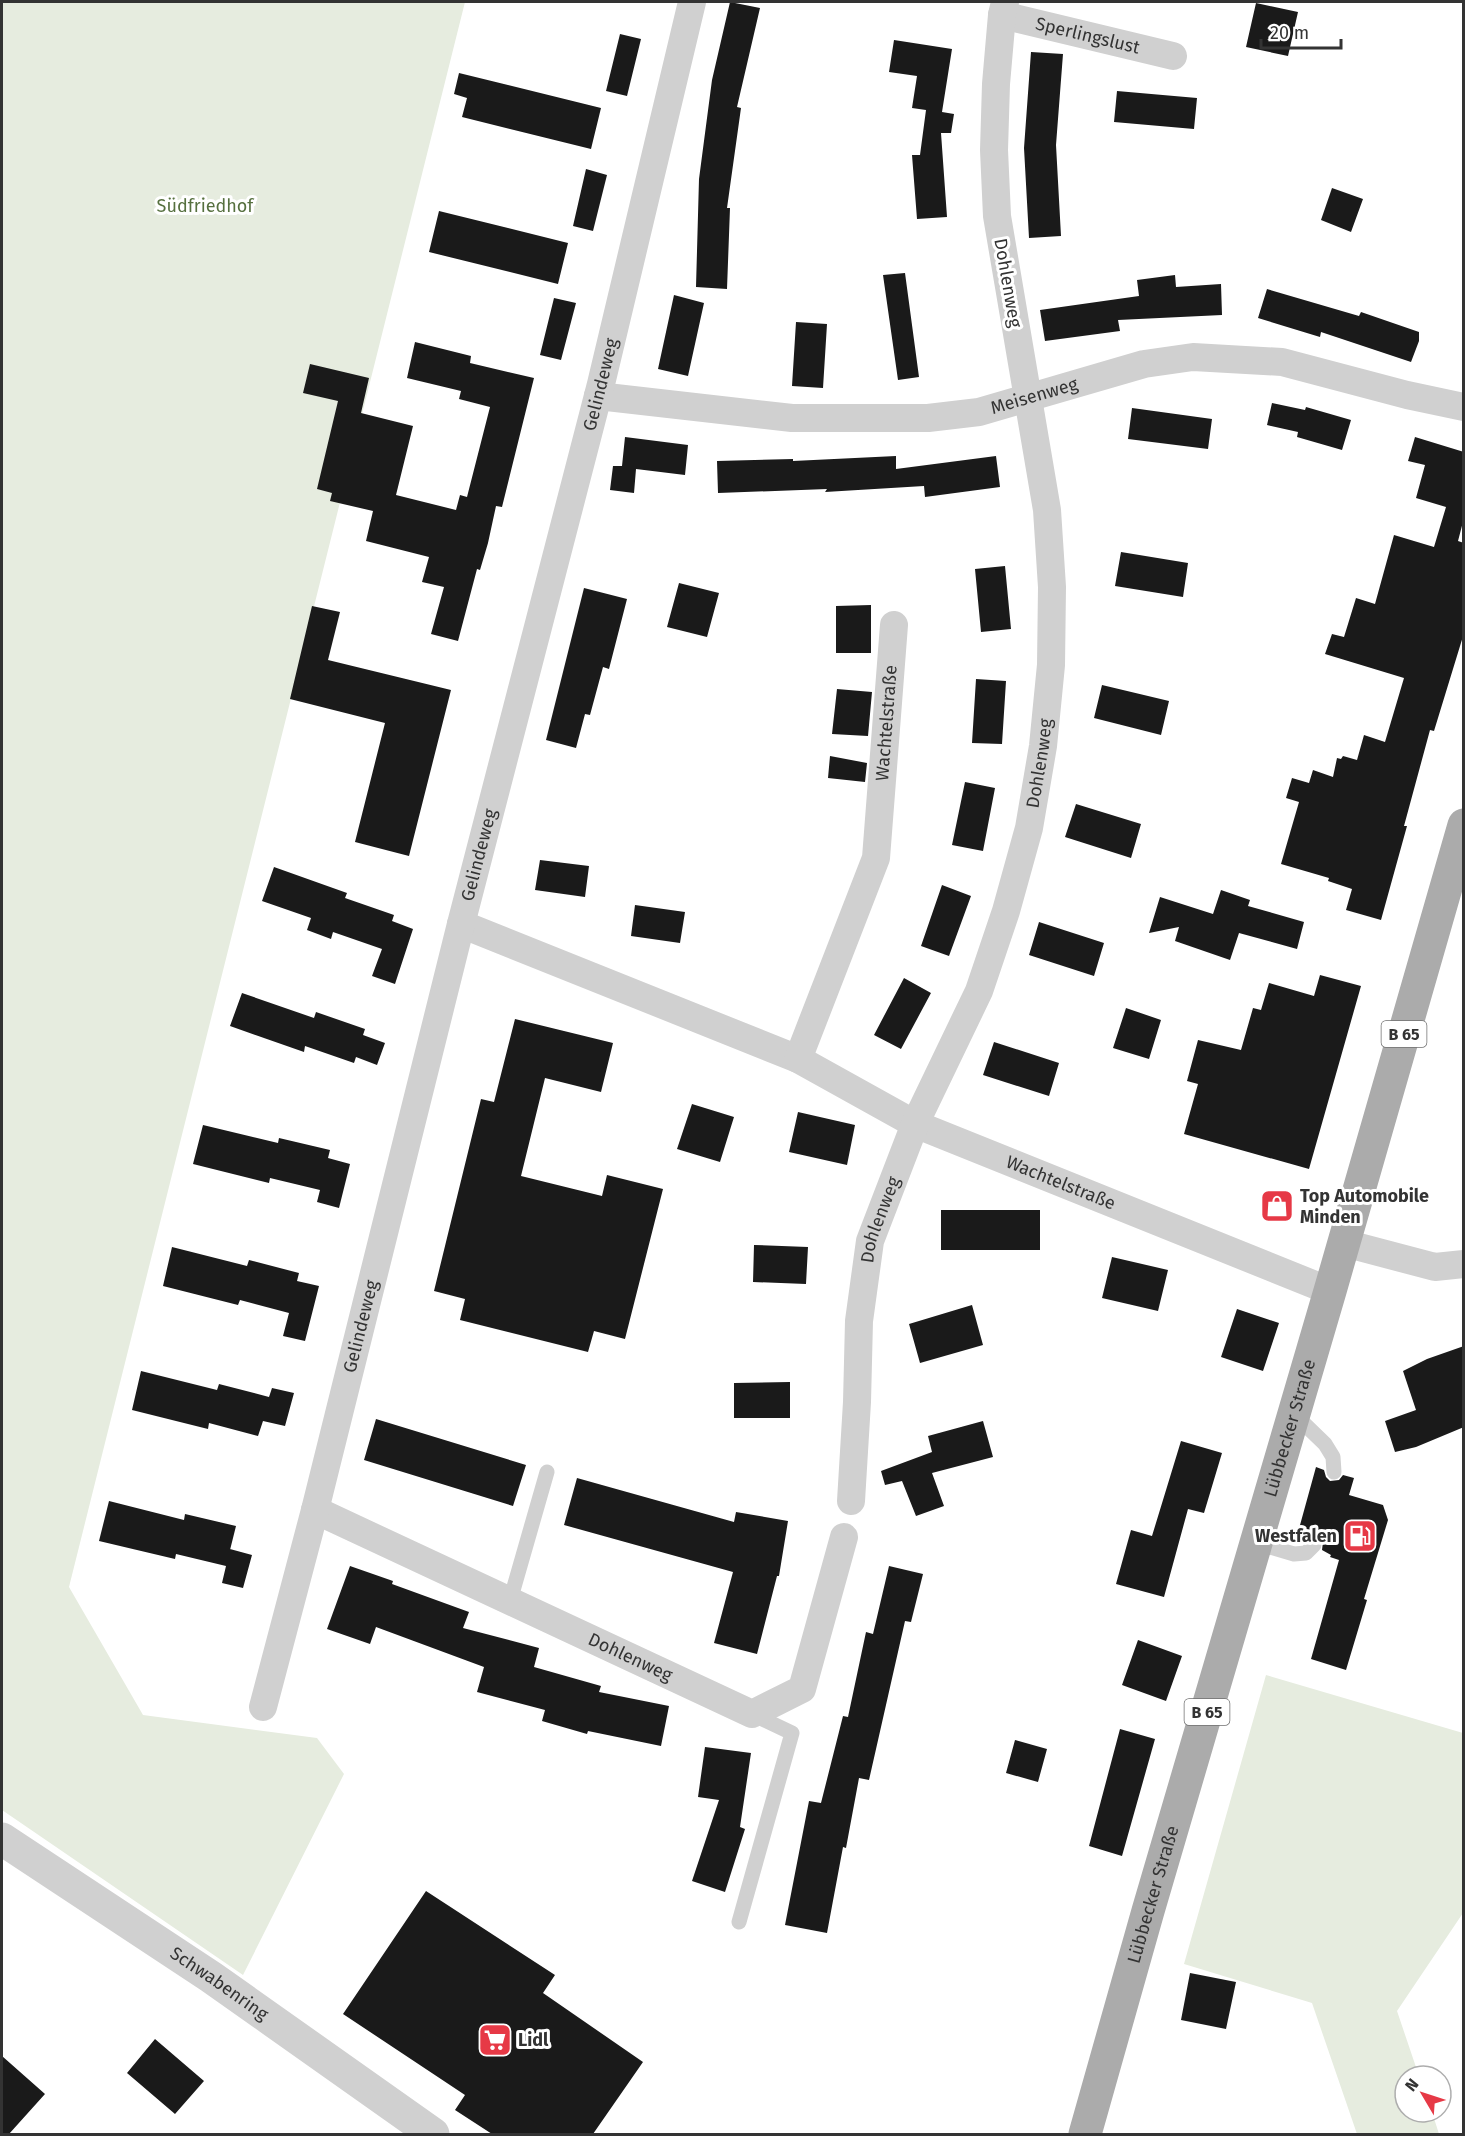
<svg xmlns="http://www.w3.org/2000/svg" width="1465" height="2136" font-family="'Fira Sans',sans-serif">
  <rect width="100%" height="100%" fill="#fff"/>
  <path fill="#e6ecdf" d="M 2,2 L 465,2 L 69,1587 L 143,1715 L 317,1738 L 344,1774 L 243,1975 L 2,1810 Z
    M 1266,1675 L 1463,1733 L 1463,1913 L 1397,2011 L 1419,2076 L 1405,2076 L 1405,2112 L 1432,2112 L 1439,2134 L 1357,2134 L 1312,2003 L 1184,1964 Z"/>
  <path fill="#1a1a1a" d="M 730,2 L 760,8 L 737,107 L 741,108 L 727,208 L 730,208 L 727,289 L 696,287 L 699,179 L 712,80 Z
    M 1256,3 L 1298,12 L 1288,56 L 1246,47 Z
    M 620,34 L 641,39 L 627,96 L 606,91 Z
    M 894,40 L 952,49 L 942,112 L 954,114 L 951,133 L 941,133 L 947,217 L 917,219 L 912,155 L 920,155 L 926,110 L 912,108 L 917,76 L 889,72 Z
    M 1031,52 L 1063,54 L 1056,145 L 1061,236 L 1029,238 L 1024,148 Z
    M 459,73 L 601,108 L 591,149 L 462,117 L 467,98 L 454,94 Z
    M 1117,91 L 1197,98 L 1194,129 L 1114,122 Z
    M 586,169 L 607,175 L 593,231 L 573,226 Z
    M 1332,188 L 1363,199 L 1351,232 L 1321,220 Z
    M 439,211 L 568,243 L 558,284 L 429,252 Z
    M 905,273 L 919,377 L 898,380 L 883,275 Z
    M 1175,275 L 1176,287 L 1221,284 L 1222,315 L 1118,320 L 1120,331 L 1045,341 L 1040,310 L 1139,296 L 1137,280 Z
    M 1267,289 L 1359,316 L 1361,312 L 1419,332 L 1419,341 L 1411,362 L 1321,332 L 1320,337 L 1258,318 Z
    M 674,295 L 704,303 L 688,376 L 658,369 Z
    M 554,298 L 576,303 L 561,360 L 540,355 Z
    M 796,322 L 827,324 L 823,388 L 792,386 Z
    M 415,342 L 471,356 L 470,363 L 534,378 L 502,507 L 496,506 L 488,543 L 480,570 L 477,569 L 458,641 L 431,634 L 444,587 L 422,582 L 429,557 L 366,541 L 373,511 L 330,501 L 332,493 L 317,489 L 338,401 L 303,393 L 310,364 L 369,378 L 361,413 L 413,426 L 396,495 L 456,510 L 460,495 L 467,497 L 490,407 L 459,399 L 461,391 L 407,378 Z
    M 1272,403 L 1305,410 L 1306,407 L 1351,420 L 1342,450 L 1297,437 L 1298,432 L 1267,425 Z
    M 1132,408 L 1212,419 L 1208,449 L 1128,439 Z
    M 625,437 L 688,445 L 685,475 L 636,469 L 634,493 L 610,490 L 613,466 L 622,466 Z
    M 1415,437 L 1464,452 L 1464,518 L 1458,541 L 1464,543 L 1464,633 L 1434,731 L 1430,730 L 1404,826 L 1407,826 L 1381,920 L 1346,910 L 1352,889 L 1328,881 L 1329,878 L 1281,864 L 1299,802 L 1286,798 L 1292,778 L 1309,783 L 1313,770 L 1333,777 L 1337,758 L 1341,759 L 1343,756 L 1357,760 L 1364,735 L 1385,742 L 1404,678 L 1325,654 L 1332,634 L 1344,637 L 1356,598 L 1375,604 L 1394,535 L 1434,547 L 1446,507 L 1416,498 L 1425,465 L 1408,461 Z
    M 896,456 L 896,469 L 996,456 L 1000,487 L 925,497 L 924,486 L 825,492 L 827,489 L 718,493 L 717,461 L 793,459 L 793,461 Z
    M 1121,552 L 1188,563 L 1183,597 L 1115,586 Z
    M 1005,566 L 1011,629 L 981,632 L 975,569 Z
    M 679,583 L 719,593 L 707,637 L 667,627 Z
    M 584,588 L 627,599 L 609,669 L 603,667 L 590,715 L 585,714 L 576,748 L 546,740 Z
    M 871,605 L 871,653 L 836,653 L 836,606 Z
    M 312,606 L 340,612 L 328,660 L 451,690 L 409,856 L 355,842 L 385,723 L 290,699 Z
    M 976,679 L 1006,681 L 1002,744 L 972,743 Z
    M 1102,685 L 1169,701 L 1161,735 L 1094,718 Z
    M 837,689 L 872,692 L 868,736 L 832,734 Z
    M 830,756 L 867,763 L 865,782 L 828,778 Z
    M 965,782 L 995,788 L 983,851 L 952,845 Z
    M 1076,804 L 1141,824 L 1131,858 L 1065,837 Z
    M 540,860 L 589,866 L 585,897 L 535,890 Z
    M 274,867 L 347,893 L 345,898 L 394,915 L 392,921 L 413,929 L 395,984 L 372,976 L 382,949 L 333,932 L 331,939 L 307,930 L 311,918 L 262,901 Z
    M 942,885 L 971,896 L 949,956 L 921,946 Z
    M 1221,890 L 1250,900 L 1248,906 L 1304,922 L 1297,949 L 1239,933 L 1230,960 L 1175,941 L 1179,927 L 1149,933 L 1160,897 L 1213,914 Z
    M 635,905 L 685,912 L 680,943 L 631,936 Z
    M 1039,922 L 1104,943 L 1094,976 L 1029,955 Z
    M 1320,975 L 1361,986 L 1309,1169 L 1184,1134 L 1198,1084 L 1187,1081 L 1198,1040 L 1241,1050 L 1253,1008 L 1261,1010 L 1269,983 L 1314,996 Z
    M 904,978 L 931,993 L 901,1049 L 874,1035 Z
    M 242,993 L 314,1018 L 316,1012 L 365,1029 L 363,1035 L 385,1043 L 377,1065 L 356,1057 L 354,1063 L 305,1046 L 304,1052 L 230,1026 Z
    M 1126,1008 L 1161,1020 L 1149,1059 L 1113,1048 Z
    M 515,1019 L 613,1043 L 601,1092 L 545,1078 L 521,1176 L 602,1196 L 607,1175 L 663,1189 L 625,1339 L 594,1331 L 588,1352 L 460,1320 L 465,1299 L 434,1291 L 481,1099 L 494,1102 Z
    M 994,1042 L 1059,1063 L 1049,1096 L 983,1075 Z
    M 692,1104 L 734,1117 L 720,1162 L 677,1149 Z
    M 798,1112 L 855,1125 L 847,1165 L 789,1152 Z
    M 203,1125 L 278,1143 L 279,1138 L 330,1150 L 328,1158 L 350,1164 L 339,1208 L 317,1202 L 320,1190 L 270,1178 L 269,1183 L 193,1164 Z
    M 941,1210 L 1040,1210 L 1040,1250 L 941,1250 Z
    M 754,1245 L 808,1247 L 806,1284 L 753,1282 Z
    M 172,1247 L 247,1266 L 249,1260 L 299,1273 L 297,1281 L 319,1286 L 305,1341 L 283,1336 L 289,1313 L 240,1300 L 238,1305 L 163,1286 Z
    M 1112,1257 L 1168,1270 L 1158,1311 L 1102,1298 Z
    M 972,1305 L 983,1345 L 920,1363 L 909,1324 Z
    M 1237,1309 L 1279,1323 L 1263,1371 L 1221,1357 Z
    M 1464,1346 L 1464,1427 L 1416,1447 L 1395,1452 L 1385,1421 L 1416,1410 L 1403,1371 L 1427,1359 Z
    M 141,1371 L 217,1390 L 219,1384 L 269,1397 L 272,1388 L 294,1393 L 285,1426 L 263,1421 L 258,1436 L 209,1423 L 208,1429 L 132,1410 Z
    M 790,1382 L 790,1418 L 734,1418 L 734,1383 Z
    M 376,1419 L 526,1465 L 513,1506 L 364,1460 Z
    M 983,1421 L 993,1457 L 932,1473 L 944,1506 L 916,1516 L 902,1481 L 885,1485 L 881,1471 L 932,1452 L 928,1436 Z
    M 1181,1441 L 1222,1453 L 1204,1513 L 1188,1509 L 1164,1597 L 1116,1584 L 1131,1530 L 1152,1536 Z
    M 1316,1467 L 1324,1470 L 1326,1477 L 1330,1481 L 1339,1480 L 1343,1475 L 1354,1478 L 1349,1495 L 1383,1505 L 1388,1520 L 1364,1599 L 1367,1600 L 1346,1670 L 1311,1659 L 1339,1560 L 1330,1557 L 1331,1555 L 1322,1550 L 1323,1542 L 1317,1536 L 1311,1536 L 1305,1540 L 1297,1536 Z
    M 577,1478 L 734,1522 L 736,1512 L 788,1521 L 779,1576 L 777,1576 L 757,1654 L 714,1643 L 733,1572 L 564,1525 Z
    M 109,1501 L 184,1520 L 185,1514 L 236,1526 L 228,1558 L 230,1549 L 252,1555 L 243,1588 L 222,1583 L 226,1566 L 176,1554 L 175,1559 L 99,1541 Z
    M 350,1566 L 393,1581 L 392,1584 L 469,1612 L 463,1628 L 539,1648 L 534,1667 L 601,1686 L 599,1692 L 669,1706 L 661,1746 L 588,1731 L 587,1734 L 542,1721 L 545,1710 L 477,1692 L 484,1667 L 376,1627 L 370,1644 L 327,1629 Z
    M 889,1566 L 923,1574 L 911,1622 L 905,1621 L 869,1780 L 859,1778 L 846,1848 L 843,1847 L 827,1933 L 785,1925 L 809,1801 L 821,1803 L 843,1716 L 848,1717 L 866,1632 L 873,1634 Z
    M 1138,1640 L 1182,1656 L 1166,1701 L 1122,1685 Z
    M 1120,1729 L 1155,1739 L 1122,1856 L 1089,1846 Z
    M 1015,1740 L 1047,1749 L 1038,1782 L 1006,1773 Z
    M 705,1747 L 751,1753 L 740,1827 L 745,1829 L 725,1892 L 692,1881 L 719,1800 L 698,1797 Z
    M 426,1891 L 555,1975 L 543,1993 L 643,2062 L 593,2134 L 492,2134 L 455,2110 L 465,2095 L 343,2014 Z
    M 1190,1973 L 1236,1982 L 1226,2029 L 1181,2020 Z
    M 155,2039 L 204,2081 L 175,2114 L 127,2073 Z
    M 2,2056 L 45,2094 L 9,2134 L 2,2134 Z"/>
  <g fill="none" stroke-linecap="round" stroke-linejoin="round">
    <path stroke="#d0d0d0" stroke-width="15" d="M 1294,1414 L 1325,1444 L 1333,1457 L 1334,1472
      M 1256,1543 L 1294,1554 L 1306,1553 L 1314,1545
      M 510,1601 L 547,1472
      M 739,1922 L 792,1733 L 752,1714"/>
    <g stroke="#d0d0d0" stroke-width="28">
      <path id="s1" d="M 1002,15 L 1173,56"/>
      <path id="s2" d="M 598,396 L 792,418 L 928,418 L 979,412 L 1144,364 L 1193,357 L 1282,362 L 1407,395 L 1464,407"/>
      <path id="s3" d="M 461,924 L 798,1059 L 915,1124 L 1330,1291"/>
      <path id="s4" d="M 798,1059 L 876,858 L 894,625"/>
      <path d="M 1344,1243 L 1435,1267 L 1464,1264"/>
      <path id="s5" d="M 851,1501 L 857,1402 L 859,1321 L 870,1241 L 915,1124 L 979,991 L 1006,911 L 1029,828 L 1043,746 L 1051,665 L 1052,587 L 1047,510 L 997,216 L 994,150 L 996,84 L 1002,15 L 1005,2"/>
      <path id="s6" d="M 315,1510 L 752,1714 L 802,1689 L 844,1537"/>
      <path id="s7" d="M 263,1707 L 315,1510 L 461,924 L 601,384 L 692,2"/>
    </g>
    <path stroke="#d0d0d0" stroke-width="33" id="s8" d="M 2,1839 L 211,1977 L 433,2134"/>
    <path stroke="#ababab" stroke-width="33" id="s9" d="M 1085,2134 L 1148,1911 L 1330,1291 L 1464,825"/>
  </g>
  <defs>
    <symbol id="shop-square" viewBox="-11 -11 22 22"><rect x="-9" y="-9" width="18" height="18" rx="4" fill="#e63946" stroke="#fff"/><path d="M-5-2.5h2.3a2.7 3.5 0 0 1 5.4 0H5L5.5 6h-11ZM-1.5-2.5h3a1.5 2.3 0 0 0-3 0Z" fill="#fff"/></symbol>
    <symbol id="fuel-square" viewBox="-11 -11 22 22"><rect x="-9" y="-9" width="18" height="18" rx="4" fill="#e63946" stroke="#fff"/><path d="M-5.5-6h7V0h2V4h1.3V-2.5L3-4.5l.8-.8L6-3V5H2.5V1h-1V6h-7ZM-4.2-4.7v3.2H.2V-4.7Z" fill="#fff"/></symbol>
    <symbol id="supermarket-square" viewBox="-11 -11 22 22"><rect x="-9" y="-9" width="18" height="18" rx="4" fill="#e63946" stroke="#fff"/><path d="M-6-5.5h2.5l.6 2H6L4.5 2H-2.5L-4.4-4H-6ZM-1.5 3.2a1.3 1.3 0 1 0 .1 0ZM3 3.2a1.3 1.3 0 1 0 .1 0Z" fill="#fff"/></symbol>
  </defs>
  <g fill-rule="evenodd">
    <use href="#shop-square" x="1258" y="1187" width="38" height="38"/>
    <use href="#fuel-square" x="1341" y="1517" width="38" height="38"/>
    <use href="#supermarket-square" x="476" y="2021" width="38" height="38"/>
  </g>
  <g text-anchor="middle" stroke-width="6" stroke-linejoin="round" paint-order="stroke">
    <g fill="#fff" stroke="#707070" stroke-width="1.5">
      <rect x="1381.5" y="1021" width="45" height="26" rx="4.5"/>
      <rect x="1184.5" y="1699" width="45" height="26" rx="4.5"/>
    </g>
    <g font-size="16" font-weight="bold" fill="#333">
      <text x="1404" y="1040">B 65</text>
      <text x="1207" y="1718">B 65</text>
    </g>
    <g font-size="18" fill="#333" stroke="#fff">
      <text dy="6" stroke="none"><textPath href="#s1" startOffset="88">Sperlingslust</textPath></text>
      <text transform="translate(1008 283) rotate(80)" y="6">Dohlenweg</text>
      <text dy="6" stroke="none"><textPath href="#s7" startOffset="1365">Gelindeweg</textPath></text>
      <text dy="6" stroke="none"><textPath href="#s2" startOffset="440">Meisenweg</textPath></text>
      <text dy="6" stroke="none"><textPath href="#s4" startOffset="351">Wachtelstraße</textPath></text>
      <text dy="6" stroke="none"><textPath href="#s5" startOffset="770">Dohlenweg</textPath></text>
      <text dy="6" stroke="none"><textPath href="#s7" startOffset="879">Gelindeweg</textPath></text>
      <text dy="6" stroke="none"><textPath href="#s3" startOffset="654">Wachtelstraße</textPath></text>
      <text dy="6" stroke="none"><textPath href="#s5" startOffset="284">Dohlenweg</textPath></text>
      <text dy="6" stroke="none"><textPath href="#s7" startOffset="393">Gelindeweg</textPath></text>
      <text dy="6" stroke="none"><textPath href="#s9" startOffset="735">Lübbecker Straße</textPath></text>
      <text dy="6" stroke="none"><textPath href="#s6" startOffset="348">Dohlenweg</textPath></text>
      <text dy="6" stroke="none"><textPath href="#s9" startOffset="249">Lübbecker Straße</textPath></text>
      <text dy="6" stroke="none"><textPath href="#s8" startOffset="261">Schwabenring</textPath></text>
    </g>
    <g font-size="18" fill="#56703f" stroke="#fff">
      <text x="205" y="212">Südfriedhof</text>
    </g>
    <g font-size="18" font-weight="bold" fill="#333" stroke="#fff" text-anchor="start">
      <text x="1300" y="1202">Top Automobile<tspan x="1300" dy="21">Minden</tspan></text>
      <text x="1337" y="1542" text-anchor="end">Westfalen</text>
      <text x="518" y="2046">Lidl</text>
    </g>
  </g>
  <rect width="1465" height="2136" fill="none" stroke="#333333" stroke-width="6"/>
  <g transform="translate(1423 2094) rotate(309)"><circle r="28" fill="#ffffff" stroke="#adadad" stroke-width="1.5"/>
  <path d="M0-4.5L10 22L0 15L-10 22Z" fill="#e63946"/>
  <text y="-9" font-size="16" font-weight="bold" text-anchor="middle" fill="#333333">N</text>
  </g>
  <path d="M1261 39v9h80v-9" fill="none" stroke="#333333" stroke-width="3"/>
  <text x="1270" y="39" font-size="18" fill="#333333" stroke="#ffffff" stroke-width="4.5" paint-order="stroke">20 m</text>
</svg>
